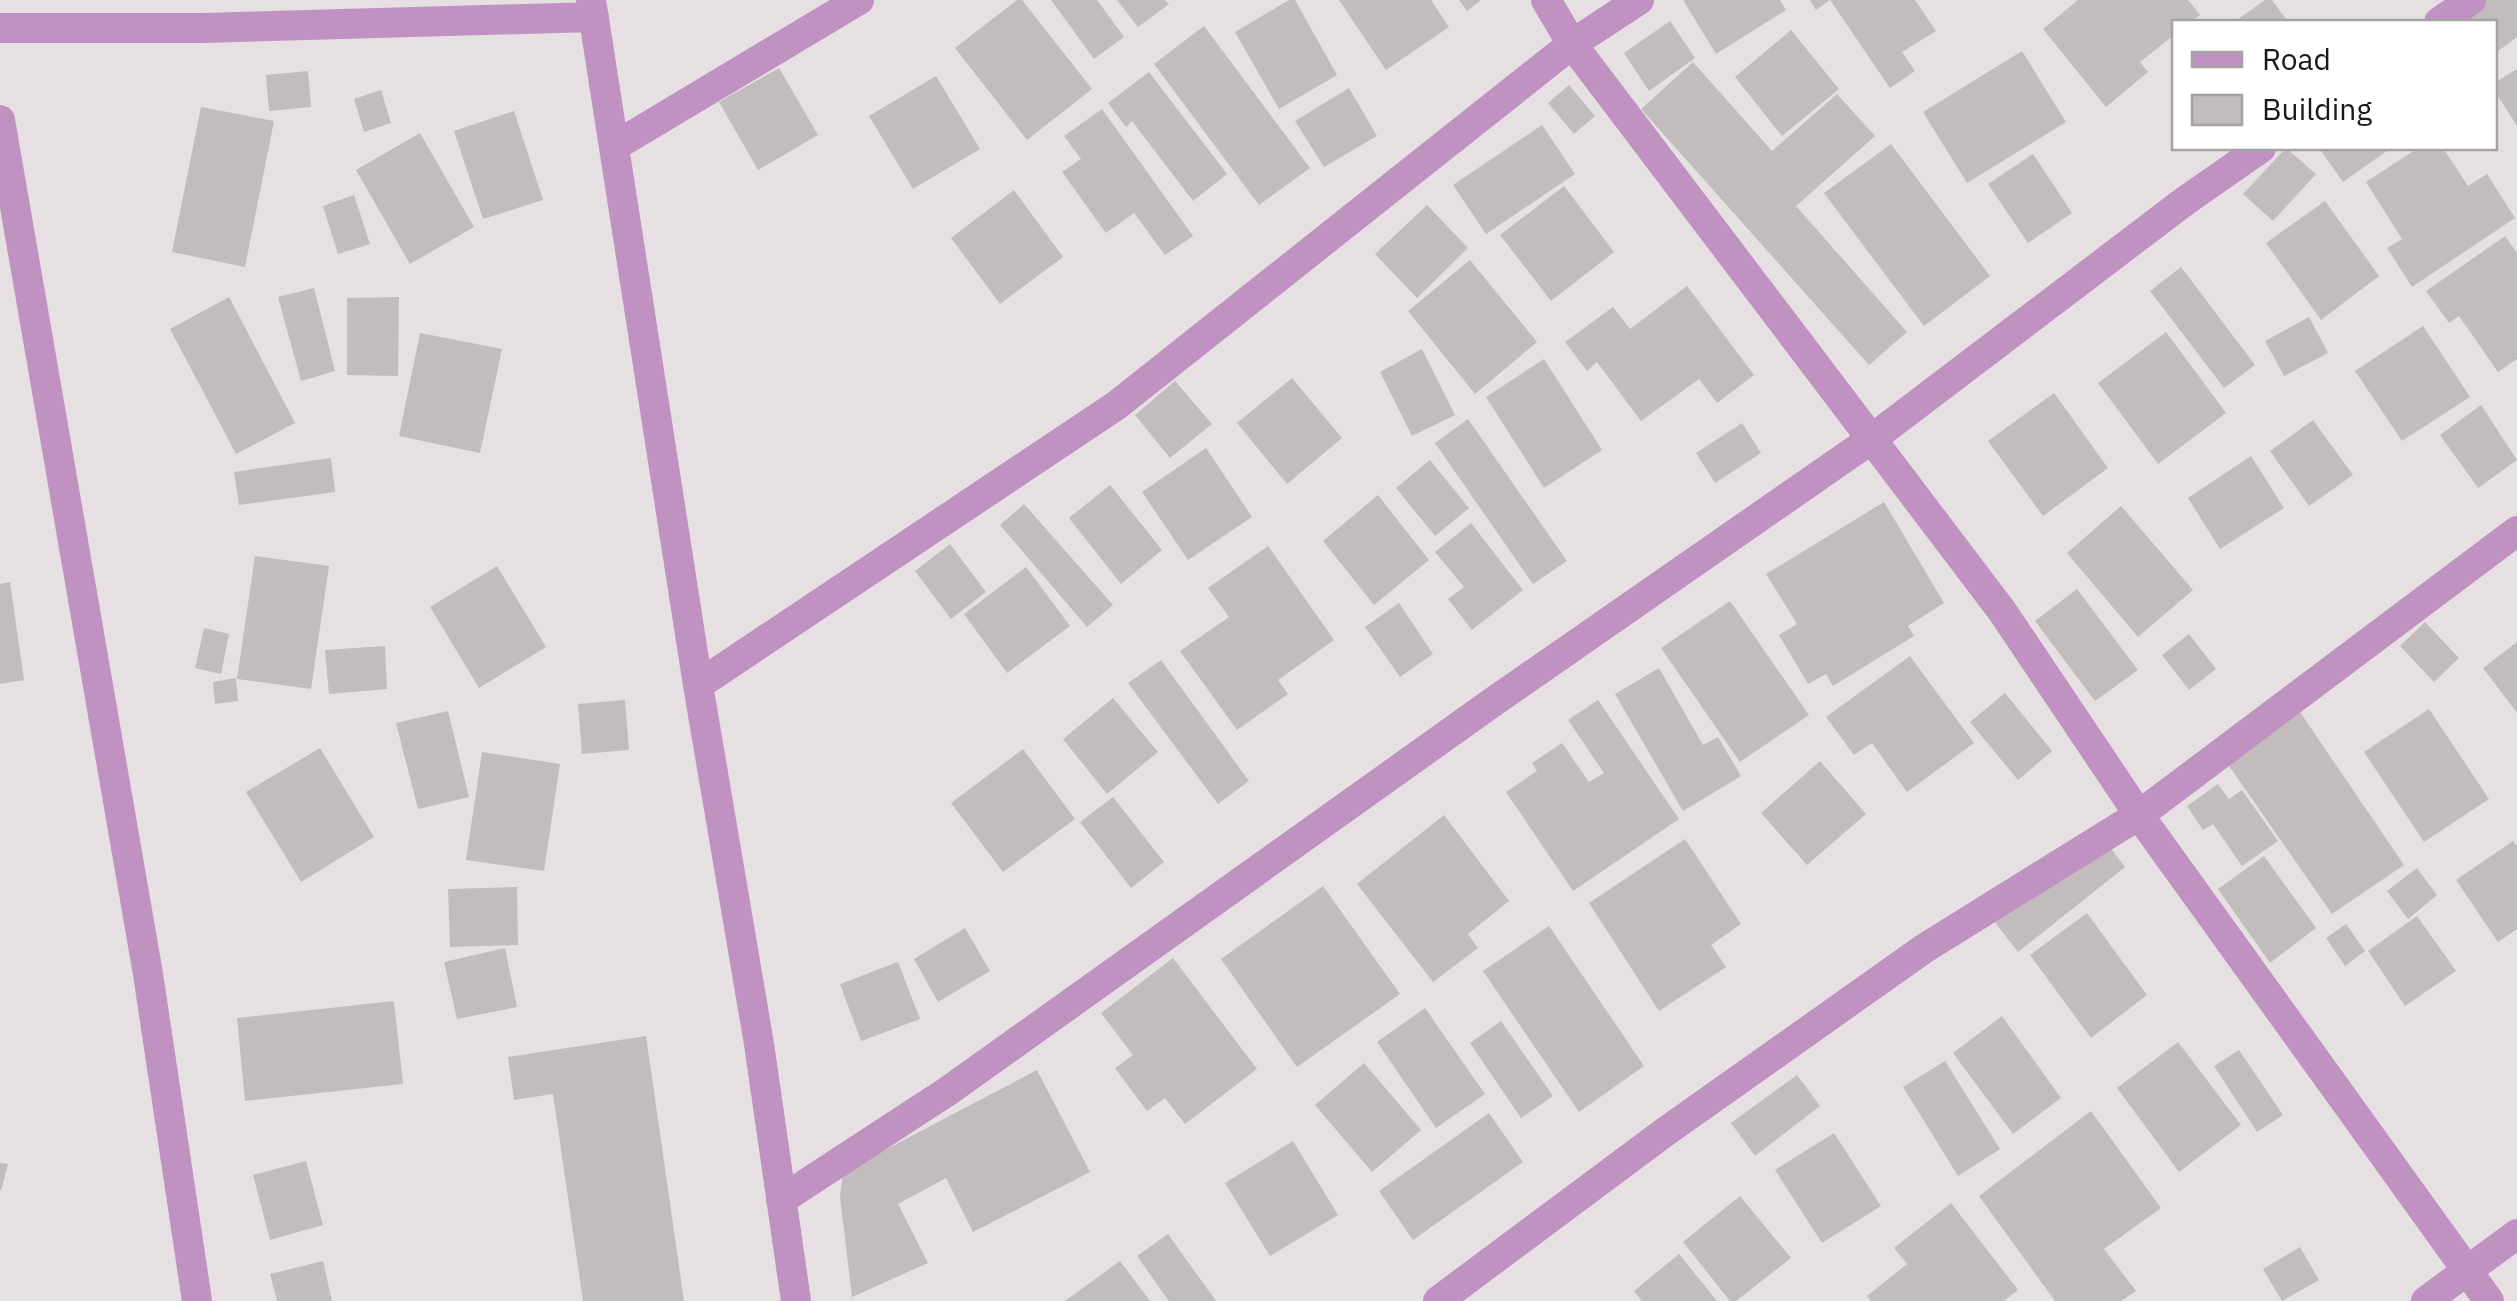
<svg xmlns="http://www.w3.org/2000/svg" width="2517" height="1301" font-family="'IBM Plex Sans',sans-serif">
  <rect width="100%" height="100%" fill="#e6e0e2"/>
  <path fill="#c2bcbc" d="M 1017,0 L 1022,0 L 1092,89 L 1027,140 L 955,48 Z
    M 1051,0 L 1097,0 L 1124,37 L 1094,59 Z
    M 1117,0 L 1165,0 L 1169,4 L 1138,27 Z
    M 1289,0 L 1295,0 L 1337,75 L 1279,109 L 1235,32 Z
    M 1339,0 L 1431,0 L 1449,27 L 1386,70 Z
    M 1459,0 L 1481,0 L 1467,11 Z
    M 1683,0 L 1780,0 L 1786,10 L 1716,54 Z
    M 1810,0 L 1830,0 L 1816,10 Z
    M 1830,0 L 1915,0 L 1936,31 L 1902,52 L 1915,71 L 1890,88 Z
    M 2078,0 L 2188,0 L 2200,15 L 2190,22 L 2174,22 L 2174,35 L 2140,62 L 2148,72 L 2106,107 L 2043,29 Z
    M 2265,0 L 2272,0 L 2288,22 L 2234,22 Z
    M 2485,0 L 2517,0 L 2517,37 L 2494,54 L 2494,22 L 2456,22 Z
    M 1670,21 L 1695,58 L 1649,91 L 1624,53 Z
    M 1204,26 L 1310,168 L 1259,205 L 1154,64 Z
    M 1791,30 L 1839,89 L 1782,136 L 1735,77 Z
    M 2022,51 L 2066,122 L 1967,183 L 1923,112 Z
    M 1693,62 L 1772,151 L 1837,94 L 1875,136 L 1796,206 L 1907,332 L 1869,365 L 1641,109 Z
    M 779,68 L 818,135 L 758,170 L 719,102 Z
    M 2517,69 L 2517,126 L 2494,90 L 2494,83 Z
    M 308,71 L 311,107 L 269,111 L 266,75 Z
    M 1149,72 L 1227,174 L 1193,201 L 1132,121 L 1126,127 L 1108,103 Z
    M 936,76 L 980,149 L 913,189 L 869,116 Z
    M 1569,85 L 1595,116 L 1574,134 L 1548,103 Z
    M 1349,88 L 1377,136 L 1324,167 L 1295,121 Z
    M 381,90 L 391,123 L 364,132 L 354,99 Z
    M 201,107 L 274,121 L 245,267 L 172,252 Z
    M 1102,109 L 1193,236 L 1165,255 L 1134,213 L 1106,233 L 1062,172 L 1081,159 L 1064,136 Z
    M 514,111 L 543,200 L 483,219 L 454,131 Z
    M 1542,125 L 1575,174 L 1486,234 L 1453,185 Z
    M 420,133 L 474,227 L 410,264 L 356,170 Z
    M 1891,144 L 1990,276 L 1924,326 L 1824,193 Z
    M 2286,148 L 2316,174 L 2273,221 L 2243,194 Z
    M 2319,148 L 2391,148 L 2343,182 Z
    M 2418,148 L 2443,148 L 2468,186 L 2487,174 L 2515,218 L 2412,287 L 2387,248 L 2402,239 L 2366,182 Z
    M 2033,154 L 2072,213 L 2028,243 L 1988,184 Z
    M 1564,186 L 1614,252 L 1551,301 L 1500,235 Z
    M 1014,190 L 1063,257 L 1000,304 L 951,238 Z
    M 354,195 L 370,244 L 338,254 L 323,206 Z
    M 2325,201 L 2379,276 L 2321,320 L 2266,243 Z
    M 1427,205 L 1468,248 L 1417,298 L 1375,254 Z
    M 2505,236 L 2517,253 L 2517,359 L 2498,372 L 2459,316 L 2449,323 L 2426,291 Z
    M 1470,260 L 1537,342 L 1475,394 L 1408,311 Z
    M 2181,267 L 2255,365 L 2224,388 L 2150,291 Z
    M 1687,286 L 1754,375 L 1717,403 L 1699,379 L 1641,421 L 1597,362 L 1587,371 L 1565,342 L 1613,307 L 1630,329 Z
    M 314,288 L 335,371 L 301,381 L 278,297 Z
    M 229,297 L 295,423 L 236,454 L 170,329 Z
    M 399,297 L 398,376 L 347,375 L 347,298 Z
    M 2309,317 L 2328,353 L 2284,376 L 2265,341 Z
    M 2423,326 L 2470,397 L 2402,441 L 2355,371 Z
    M 2166,332 L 2226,413 L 2158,464 L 2098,383 Z
    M 420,333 L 502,349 L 480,453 L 399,436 Z
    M 1422,349 L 1455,415 L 1412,436 L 1380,372 Z
    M 1544,359 L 1602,450 L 1544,488 L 1486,397 Z
    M 1292,378 L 1342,438 L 1287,484 L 1237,423 Z
    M 1175,381 L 1212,424 L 1170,458 L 1135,415 Z
    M 2054,393 L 2108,468 L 2043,516 L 1988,441 Z
    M 2481,405 L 2517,460 L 2478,488 L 2440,435 Z
    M 1468,419 L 1567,561 L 1533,584 L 1435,443 Z
    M 2313,420 L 2353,475 L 2309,506 L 2270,451 Z
    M 1742,423 L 1761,453 L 1715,483 L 1696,453 Z
    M 1206,448 L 1252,517 L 1188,560 L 1142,492 Z
    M 2251,456 L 2284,508 L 2220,549 L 2188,498 Z
    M 331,458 L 335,492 L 239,505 L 234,472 Z
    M 1430,460 L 1469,508 L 1435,536 L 1396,488 Z
    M 1110,485 L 1162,550 L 1121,584 L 1069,518 Z
    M 1378,495 L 1429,560 L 1374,605 L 1323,541 Z
    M 1884,502 L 1944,603 L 1908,626 L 1914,636 L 1833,686 L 1826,674 L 1808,684 L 1779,635 L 1797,624 L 1766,574 Z
    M 1024,504 L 1113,605 L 1087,627 L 1000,525 Z
    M 2121,506 L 2193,590 L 2138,637 L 2067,553 Z
    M 1471,523 L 1523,590 L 1472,630 L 1448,599 L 1464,587 L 1435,552 Z
    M 950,544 L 986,592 L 951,619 L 915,571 Z
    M 1268,546 L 1334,640 L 1278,680 L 1288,694 L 1237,730 L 1180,651 L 1229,617 L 1208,588 Z
    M 255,556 L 329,566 L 311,689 L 237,679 Z
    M 497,566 L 546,647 L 479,688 L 430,607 Z
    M 1026,567 L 1070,626 L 1007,673 L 964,614 Z
    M 10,582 L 24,680 L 0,684 L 0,584 Z
    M 2077,589 L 2138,670 L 2095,701 L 2035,621 Z
    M 1730,601 L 1809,715 L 1740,762 L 1661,648 Z
    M 1399,603 L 1433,654 L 1400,677 L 1365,627 Z
    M 2425,622 L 2459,658 L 2434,682 L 2400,646 Z
    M 204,628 L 229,634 L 221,674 L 195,668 Z
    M 2189,634 L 2216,669 L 2189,690 L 2162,655 Z
    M 2517,642 L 2517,713 L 2483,668 Z
    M 385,646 L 387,689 L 329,694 L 325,650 Z
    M 1910,656 L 1974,743 L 1907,792 L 1872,743 L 1854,755 L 1826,717 Z
    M 1161,660 L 1249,781 L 1218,804 L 1128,683 Z
    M 1659,668 L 1703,745 L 1718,737 L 1741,776 L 1683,811 L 1615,694 Z
    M 236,678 L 238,701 L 215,704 L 213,682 Z
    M 2005,693 L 2052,751 L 2018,780 L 1970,722 Z
    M 1113,698 L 1158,752 L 1107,794 L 1063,739 Z
    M 625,700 L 629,750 L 582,754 L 578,704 Z
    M 1598,700 L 1679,819 L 1573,891 L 1506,792 L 1537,771 L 1532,763 L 1562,743 L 1589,782 L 1604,773 L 1568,720 Z
    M 2429,709 L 2489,799 L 2424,842 L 2364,752 Z
    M 448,711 L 469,797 L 418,809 L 396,723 Z
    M 2300,712 L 2404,865 L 2332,914 L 2227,763 Z
    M 320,748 L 374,837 L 301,882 L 246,792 Z
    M 1023,749 L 1075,819 L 1003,872 L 951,803 Z
    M 482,752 L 560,764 L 544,871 L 466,860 Z
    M 1820,761 L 1866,814 L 1807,865 L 1761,813 Z
    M 2218,784 L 2229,799 L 2242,790 L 2278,841 L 2242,866 L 2213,824 L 2203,830 L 2187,806 Z
    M 1113,797 L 1164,862 L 1131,888 L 1080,822 Z
    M 1444,815 L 1509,901 L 1468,934 L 1478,948 L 1433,982 L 1357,884 Z
    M 2099,833 L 2125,867 L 2018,952 L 1991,917 Z
    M 1685,839 L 1741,924 L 1711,945 L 1726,967 L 1659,1011 L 1589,903 Z
    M 2513,841 L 2517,846 L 2517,929 L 2498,942 L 2456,880 Z
    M 2264,856 L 2316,928 L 2270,963 L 2218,889 Z
    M 2417,868 L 2437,895 L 2408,919 L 2387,891 Z
    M 1323,886 L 1400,994 L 1297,1067 L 1221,959 Z
    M 517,887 L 518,945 L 450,947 L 448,889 Z
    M 2087,913 L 2147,995 L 2091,1038 L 2030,955 Z
    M 2417,916 L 2456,971 L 2405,1006 L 2368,951 Z
    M 2346,924 L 2365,951 L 2345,966 L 2326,938 Z
    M 1549,926 L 1644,1066 L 1579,1112 L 1483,971 Z
    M 965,928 L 990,971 L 938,1002 L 914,959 Z
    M 505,948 L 517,1007 L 457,1019 L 444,962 Z
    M 1173,958 L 1257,1069 L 1185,1124 L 1165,1098 L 1147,1111 L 1115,1068 L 1133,1055 L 1101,1013 Z
    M 898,962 L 920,1019 L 861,1041 L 840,984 Z
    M 394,1001 L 403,1084 L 245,1101 L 237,1018 Z
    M 1425,1008 L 1485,1094 L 1436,1128 L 1377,1042 Z
    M 2002,1016 L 2061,1098 L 2013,1134 L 1953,1053 Z
    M 1501,1021 L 1553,1096 L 1521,1118 L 1470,1043 Z
    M 646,1036 L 684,1301 L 583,1301 L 553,1094 L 514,1100 L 508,1057 Z
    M 2178,1042 L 2241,1125 L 2179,1172 L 2117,1088 Z
    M 2239,1050 L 2283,1115 L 2257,1132 L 2214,1066 Z
    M 1945,1061 L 2000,1149 L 1958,1176 L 1903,1087 Z
    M 1364,1063 L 1421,1130 L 1372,1172 L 1315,1105 Z
    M 1037,1070 L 1090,1172 L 973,1232 L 946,1178 L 898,1204 L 928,1263 L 852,1297 L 840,1197 L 843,1172 Z
    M 1797,1075 L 1820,1106 L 1755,1156 L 1731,1123 Z
    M 2091,1111 L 2161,1208 L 2104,1249 L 2136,1291 L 2121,1301 L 2055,1301 L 1979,1196 Z
    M 1489,1113 L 1523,1162 L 1413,1240 L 1379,1191 Z
    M 1834,1133 L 1881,1206 L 1822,1243 L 1775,1170 Z
    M 1293,1141 L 1338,1215 L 1270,1256 L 1225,1183 Z
    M 306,1161 L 323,1225 L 270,1240 L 253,1175 Z
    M 0,1163 L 8,1164 L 1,1191 L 0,1190 Z
    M 1740,1196 L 1791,1258 L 1736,1301 L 1730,1301 L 1683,1242 Z
    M 1951,1203 L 2018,1290 L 2004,1301 L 1871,1301 L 1867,1296 L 1907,1264 L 1894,1248 Z
    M 1168,1234 L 1216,1301 L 1169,1301 L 1137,1256 Z
    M 2300,1247 L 2319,1280 L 2282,1301 L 2263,1269 Z
    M 1679,1254 L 1717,1301 L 1642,1301 L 1634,1291 Z
    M 323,1261 L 332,1301 L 277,1301 L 270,1274 Z
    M 1120,1261 L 1150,1301 L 1065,1301 Z"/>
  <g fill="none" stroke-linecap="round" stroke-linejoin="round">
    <path stroke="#c092c2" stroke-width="30" d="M 591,0 L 698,685 L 759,1044 L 796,1301
      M 1546,0 L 1572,44 L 2002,611 L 2139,815 L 2489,1301
      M 2439,22 L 2471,0
      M 0,28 L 203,28 L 594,17
      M 0,120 L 148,974 L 197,1301
      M 615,146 L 859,0
      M 698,685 L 1117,405 L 1572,44 L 1639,0
      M 781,1200 L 948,1091 L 1493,702 L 1873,438 L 2185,201 L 2261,148
      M 1438,1301 L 1665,1132 L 1925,948 L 2139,815 L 2517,531
      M 2426,1301 L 2517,1234"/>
  </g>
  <rect x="2172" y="20" width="325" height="130" fill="#ffffff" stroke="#a3a3a3" stroke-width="2.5"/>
  <rect x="2192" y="52" width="50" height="15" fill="#c092c2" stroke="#a3a3a3" stroke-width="2.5"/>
  <text x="2262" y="70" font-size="30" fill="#1a1819">Road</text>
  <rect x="2192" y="95" width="50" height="30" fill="#c2bcbc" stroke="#a3a3a3" stroke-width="2.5"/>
  <text x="2262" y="120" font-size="30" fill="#1a1819">Building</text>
</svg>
